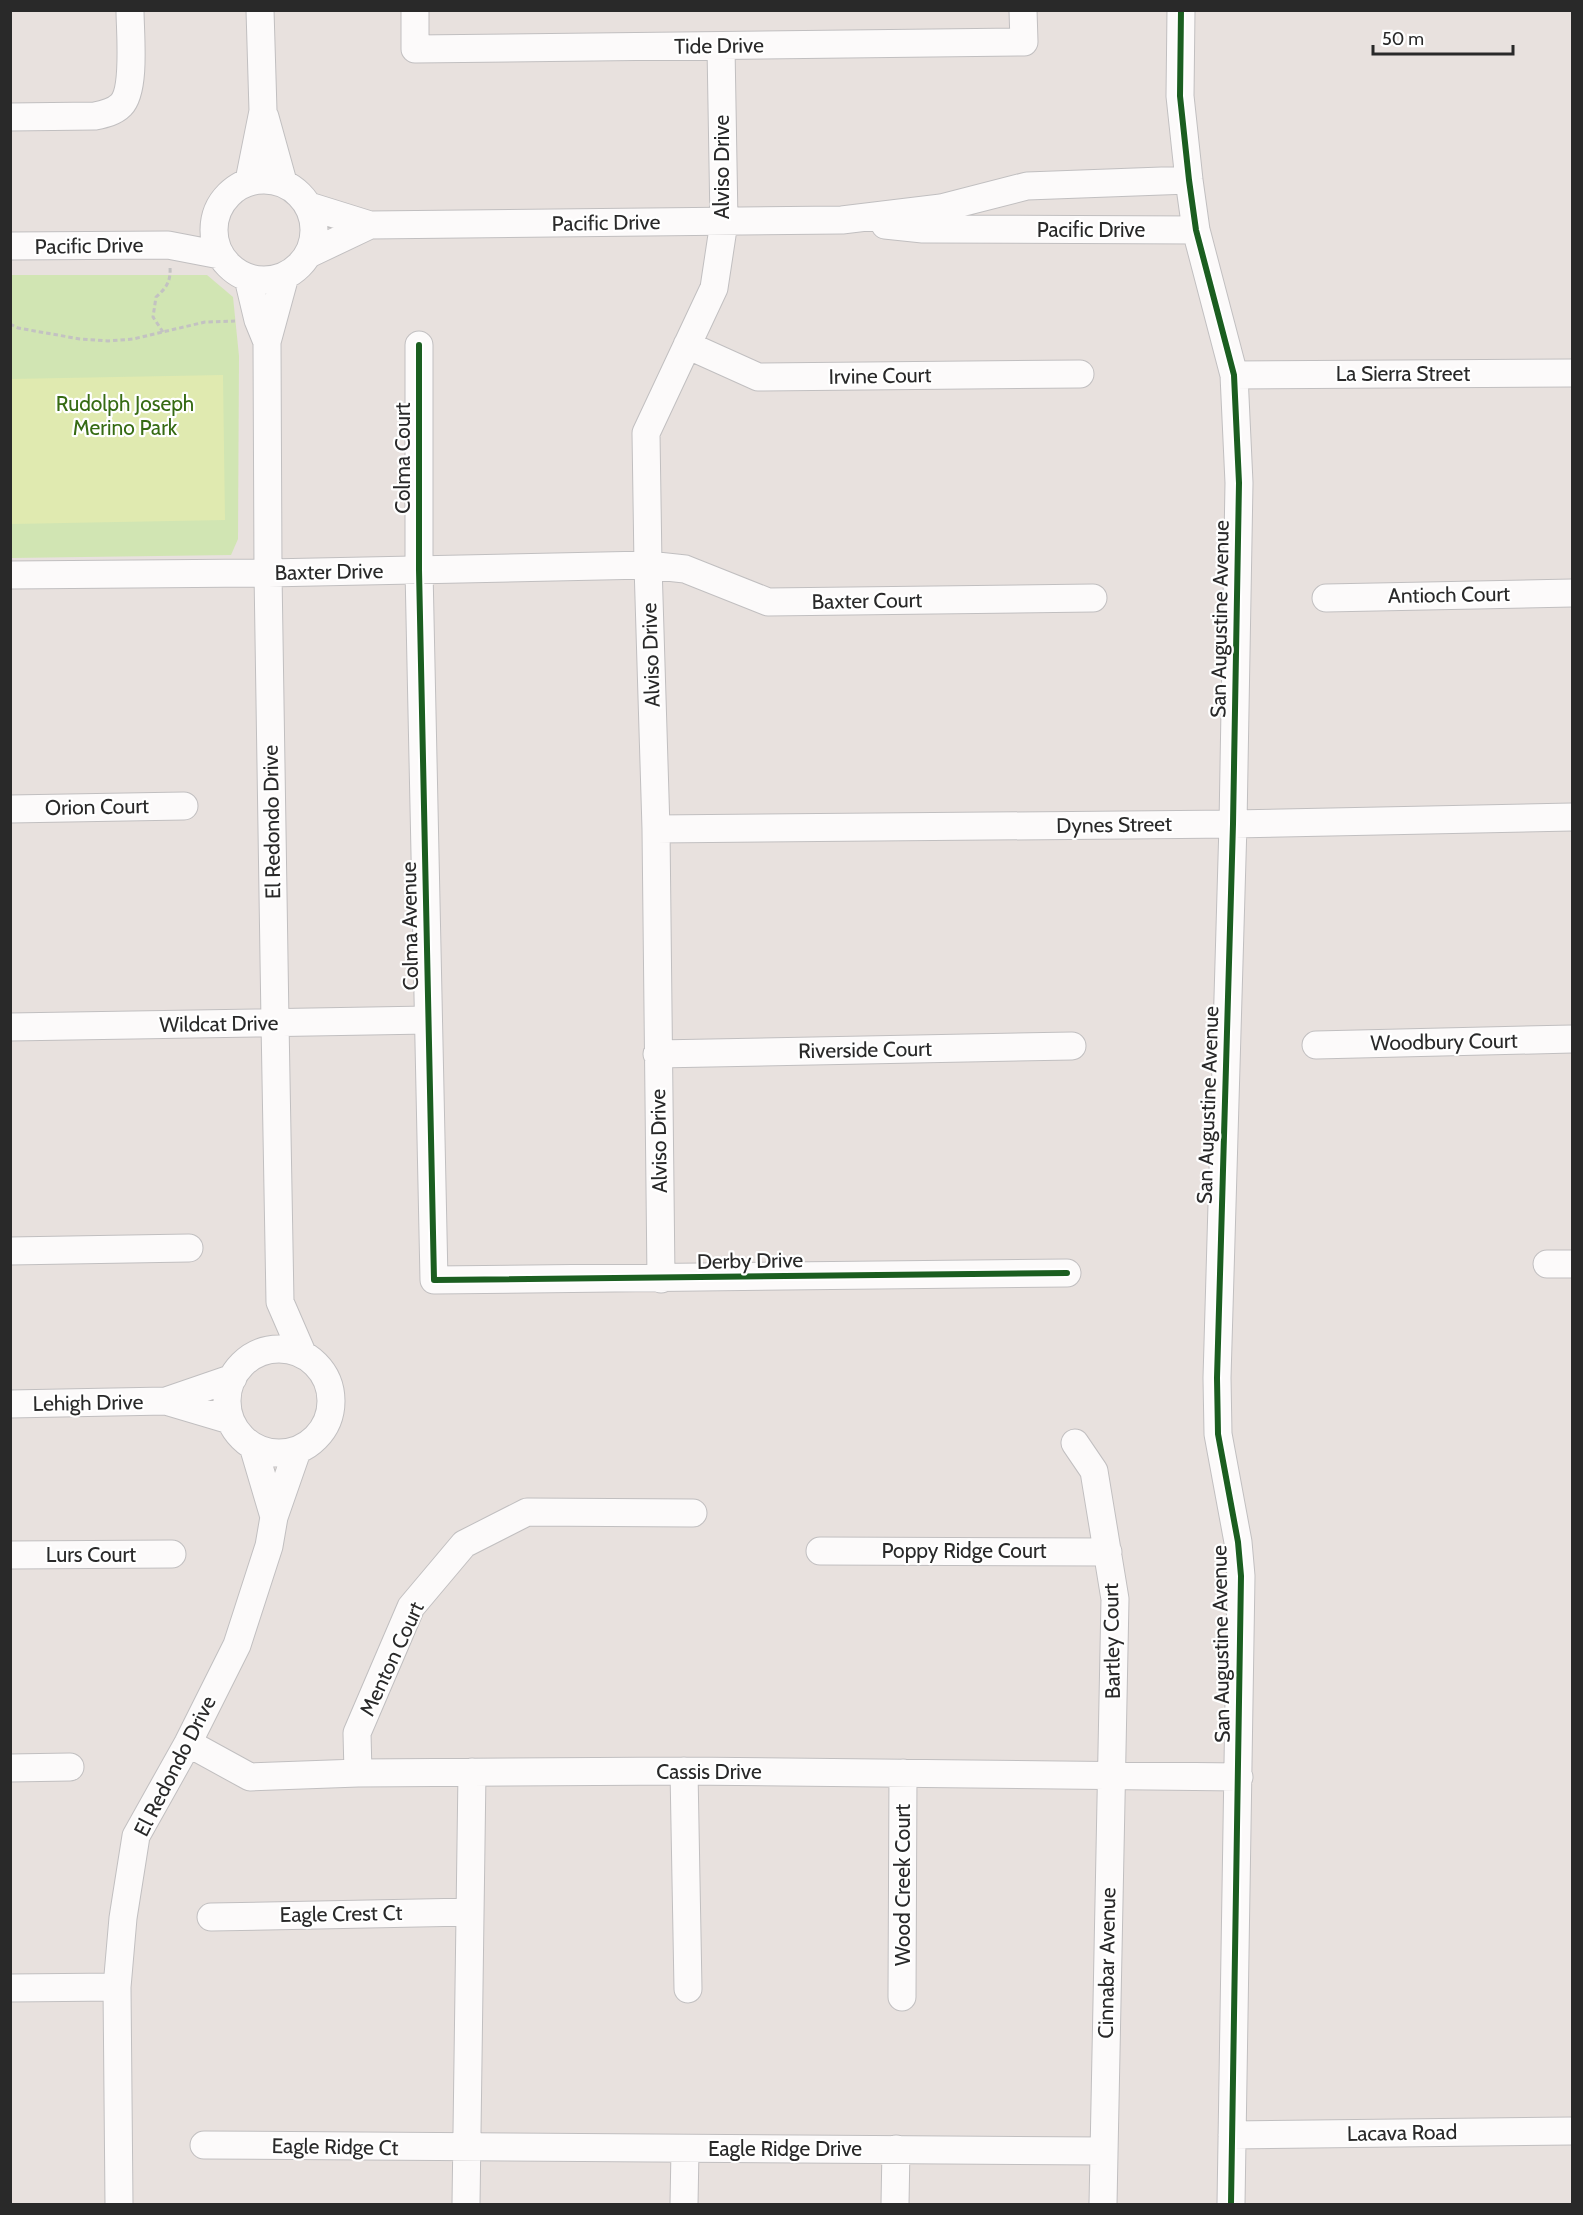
<svg xmlns="http://www.w3.org/2000/svg" width="1583" height="2215" font-family="Cabin,sans-serif">
  <rect width="100%" height="100%" fill="#e8e1de"/>
  <path fill="#d1e5b3" d="M 10,275 L 207,275 L 233,297 L 239,356 L 238,539 L 231,555 L 11,558 Z"/>
  <path fill="#e0eab0" d="M 223,375 L 225,520 L 11,524 L 11,379 Z"/>
  <g fill="none" stroke-linecap="round" stroke-linejoin="round">
    <defs>
      <path id="minor" d="M 415,10 L 415,49 L 1024,42 L 1023,10
        M 1181,10 L 1180,96 L 1189,180 L 1196,230 L 1234,375 L 1239,483 L 1233,824 L 1217,1378 L 1218,1434 L 1238,1542 L 1241,1576 L 1231,2204
        M 10,117 L 95,116 C 105,114 114,112 121,105 C 136,90 130,32 130,10
        M 265,117 L 283,182
        M214 230a50 50 0 1 1 100 0a50 50 0 1 1-100 0Z
        M 249,181 L 263,111 L 260,10
        M 309,206 L 370,225 L 842,220 L 941,208 L 1027,186 L 1189,180
        M 885,225 L 923,229 L 1196,230
        M 10,246 L 168,245 L 220,255
        M 309,254 L 370,225
        M 285,276 L 267,342 L 268,573 L 275,1022 L 280,1302 L 303,1355
        M 248,278 L 258,320 L 267,342
        M 419,345 L 419,570 L 434,1280 L 1067,1273
        M 687,345 L 758,377 L 1080,374
        M 1234,375 L 1572,373
        M 10,575 L 268,573 L 648,565 L 685,569 L 768,602 L 1093,598
        M 1326,598 L 1572,593
        M 10,809 L 184,806
        M 656,829 L 1233,824 L 1572,817
        M 10,1027 L 428,1020
        M 1316,1045 L 1572,1039
        M 657,1054 L 1072,1046
        M 10,1251 L 189,1248
        M 1547,1264 L 1572,1264
        M 661,1279 L 656,829 L 648,565 L 646,433 L 714,288 L 724,222 L 721,47
        M227 1401a52 52 0 1 1 104 0a52 52 0 1 1-104 0Z
        M 166,1401 L 230,1420
        M 10,1404 L 166,1401 L 233,1378
        M 1075,1443 L 1094,1471 L 1115,1599 L 1103,2204
        M 253,1446 L 274,1517
        M 820,1551 L 1108,1552
        M 10,1555 L 172,1554
        M 188,1743 L 250,1777 L 358,1773 L 684,1771 L 1239,1777
        M 10,1768 L 70,1767
        M 684,1771 L 688,1989
        M 358,1773 L 357,1733 L 411,1607 L 464,1544 L 527,1512 L 693,1513
        M 211,1917 L 470,1912
        M 10,1988 L 117,1987
        M 902,1997 L 903,1773
        M 1232,2135 L 1572,2131
        M 204,2145 L 1103,2151
        M 119,2204 L 117,1987 L 123,1918 L 136,1836 L 188,1743 L 237,1645 L 269,1546 L 274,1517 L 297,1451
        M 466,2204 L 472,1772
        M 684,2204 L 685,2150
        M 895,2204 L 896,2149"/>
    </defs>
    <use href="#minor" stroke="#c1bfc0" stroke-width="29"/>
    <path stroke="#c3c2c2" stroke-width="3" stroke-dasharray="4.5 3" stroke-linecap="butt" d="M 10,324 L 18,328 L 80,339 L 108,341 L 133,339 L 205,322 L 235,321
      M 163,332 L 153,317 L 156,297 C 166,288 171,282 170,267"/>
    <use href="#minor" stroke="#fcfafa" stroke-width="27"/>
    <defs>
      <path id="cycleway" d="M 1181,10 L 1180,96 L 1189,180 L 1196,230 L 1234,375 L 1239,483 L 1233,824 L 1217,1378 L 1218,1434 L 1238,1542 L 1241,1576 L 1231,2204
        M 419,345 L 419,570 L 434,1280 L 1067,1273"/>
    </defs>
    <use href="#cycleway" stroke="#fff" stroke-width="10"/>
    <use href="#cycleway" stroke="#1b5e20" stroke-width="6"/>
  </g>
  <g text-anchor="middle" stroke-width="4.5" stroke-linejoin="round" paint-order="stroke">
    <g font-size="21" fill="#292929" stroke="#fff">
      <text transform="translate(719 46) rotate(-1)" y="7">Tide Drive</text>
      <text transform="translate(722 167) rotate(-90)" y="7">Alviso Drive</text>
      <text transform="translate(606 223) rotate(-1)" y="7">Pacific Drive</text>
      <text x="1091" y="237">Pacific Drive</text>
      <text transform="translate(89 246) rotate(-1)" y="7">Pacific Drive</text>
      <text x="1403" y="381">La Sierra Street</text>
      <text transform="translate(880 376) rotate(-1)" y="7">Irvine Court</text>
      <text transform="translate(403 458) rotate(-90)" y="7">Colma Court</text>
      <text transform="translate(329 572) rotate(-1)" y="7">Baxter Drive</text>
      <text transform="translate(1449 595) rotate(-1)" y="7">Antioch Court</text>
      <text transform="translate(867 601) rotate(-1)" y="7">Baxter Court</text>
      <text transform="translate(1220 619) rotate(-89)" y="7">San Augustine Avenue</text>
      <text transform="translate(651 655) rotate(-92)" y="7">Alviso Drive</text>
      <text transform="translate(97 807) rotate(-1)" y="7">Orion Court</text>
      <text transform="translate(272 822) rotate(-91)" y="7">El Redondo Drive</text>
      <text transform="translate(1114 825) rotate(-1)" y="7">Dynes Street</text>
      <text transform="translate(410 926) rotate(-91)" y="7">Colma Avenue</text>
      <text transform="translate(219 1024) rotate(-1)" y="7">Wildcat Drive</text>
      <text transform="translate(1444 1042) rotate(-1)" y="7">Woodbury Court</text>
      <text transform="translate(865 1050) rotate(-1)" y="7">Riverside Court</text>
      <text transform="translate(1208 1105) rotate(-88)" y="7">San Augustine Avenue</text>
      <text transform="translate(659 1141) rotate(-91)" y="7">Alviso Drive</text>
      <text transform="translate(750 1261) rotate(-1)" y="7">Derby Drive</text>
      <text transform="translate(88 1403) rotate(-1)" y="7">Lehigh Drive</text>
      <text x="964" y="1558">Poppy Ridge Court</text>
      <text x="91" y="1562">Lurs Court</text>
      <text transform="translate(1112 1641) rotate(-91)" y="7">Bartley Court</text>
      <text transform="translate(1221 1644) rotate(-91)" y="7">San Augustine Avenue</text>
      <text transform="translate(392 1659) rotate(-65)" y="7">Menton Court</text>
      <text transform="translate(175 1766) rotate(-63)" y="7">El Redondo Drive</text>
      <text x="709" y="1779">Cassis Drive</text>
      <text transform="translate(903 1885) rotate(-90)" y="7">Wood Creek Court</text>
      <text transform="translate(341 1914) rotate(-1)" y="7">Eagle Crest Ct</text>
      <text transform="translate(1107 1963) rotate(-89)" y="7">Cinnabar Avenue</text>
      <text transform="translate(1402 2133) rotate(-1)" y="7">Lacava Road</text>
      <text transform="translate(335 2147) rotate(1)" y="7">Eagle Ridge Ct</text>
      <text x="785" y="2156">Eagle Ridge Drive</text>
    </g>
    <g font-size="21" fill="#366b13" stroke="#fff">
      <text x="125" y="411">Rudolph Joseph<tspan x="125" dy="24">Merino Park</tspan></text>
    </g>
  </g>
  <rect width="1583" height="2215" fill="none" stroke="#292929" stroke-width="24"/>
  <path d="M1373 45v9h140v-9" fill="none" stroke="#292929" stroke-width="3"/>
  <text x="1382" y="45" font-size="18" fill="#292929" stroke="#ffffff" stroke-width="4.5" paint-order="stroke">50 m</text>
</svg>
